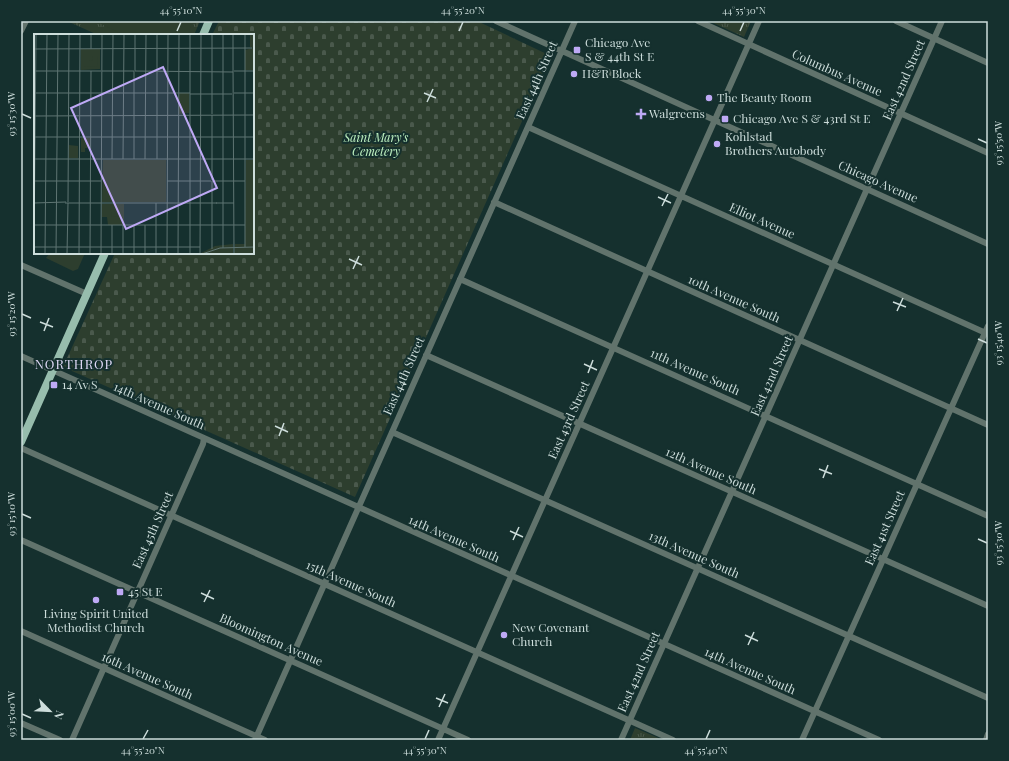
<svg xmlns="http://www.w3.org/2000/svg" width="1009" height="761" font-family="'Playfair Display',serif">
  <defs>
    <pattern id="cemetery-stones" width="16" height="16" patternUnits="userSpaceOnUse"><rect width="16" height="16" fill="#2d3e2e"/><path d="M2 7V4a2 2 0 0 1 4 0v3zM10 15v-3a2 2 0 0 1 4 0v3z" fill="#4a594c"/></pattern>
    <pattern id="park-tufts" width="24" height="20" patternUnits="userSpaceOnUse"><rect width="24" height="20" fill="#2d3e2e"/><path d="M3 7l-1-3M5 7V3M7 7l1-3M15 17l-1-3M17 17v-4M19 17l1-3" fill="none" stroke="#4a594c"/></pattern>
  </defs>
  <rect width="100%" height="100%" fill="#15302e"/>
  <path fill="url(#cemetery-stones)" d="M 219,21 L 477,21 L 551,56 L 355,497 L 63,367 L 115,253 L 253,253 L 253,35 L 212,35 Z"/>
  <path fill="url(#park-tufts)" d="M 67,21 L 200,21 L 194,35 L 98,35 Z
    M 709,21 L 751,21 L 744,37 Z
    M 635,728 L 663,740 L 630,740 Z"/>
  <path fill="#2d3e2e" d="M 98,21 L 193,21 L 187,35 L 124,35 L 97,22 Z
    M 50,253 L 85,253 L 78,269 L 73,271 L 46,258 Z"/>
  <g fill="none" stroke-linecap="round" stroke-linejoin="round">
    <path stroke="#61736c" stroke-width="6" d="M 496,21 L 988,244
      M 698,21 L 988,153
      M 896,21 L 988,63
      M 21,31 L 26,21
      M 528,127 L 988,334
      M 494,202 L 988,425
      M 21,265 L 87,294
      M 460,279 L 988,516
      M 426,355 L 988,606
      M 21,356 L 879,740
      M 392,432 L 988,698
      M 21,448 L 673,740
      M 21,540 L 468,740
      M 21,631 L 265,740
      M 21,723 L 60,740
      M 72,740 L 203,444 L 204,438
      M 255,740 L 575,21
      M 438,740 L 759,21
      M 621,740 L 942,21
      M 802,740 L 988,326
      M 986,740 L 988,734"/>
    <path stroke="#97bdad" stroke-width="8" d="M 203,35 L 209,21
      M 21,442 L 105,253"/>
  </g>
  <path fill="none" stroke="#cddddb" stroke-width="1.5" d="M 177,31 L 181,22M 459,31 L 463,22M 740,31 L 744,22M 424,93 L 436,98M 427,102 L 433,89M 22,114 L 31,118M 978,139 L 987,143M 658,197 L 671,203M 662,206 L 668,194M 349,259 L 362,265M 353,269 L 359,256M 893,302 L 906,307M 897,311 L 903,298M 22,314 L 31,318M 40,322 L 53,327M 44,331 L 49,318M 978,339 L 987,343M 584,364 L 597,370M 588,373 L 593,360M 275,426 L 288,432M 279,436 L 284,423M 819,469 L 832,474M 823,478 L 828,465M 22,514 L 31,518M 510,531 L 523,537M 978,539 L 987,543M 513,540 L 519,527M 201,593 L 214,599M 204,602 L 210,590M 745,635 L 758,641M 748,645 L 754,632M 436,698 L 448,703M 439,707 L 445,694M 22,714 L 31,718M 143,739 L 148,730M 425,739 L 429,730M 706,739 L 710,730"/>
  <g fill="#bea9f5" stroke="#15302e" stroke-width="1.5">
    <rect x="573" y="46" width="8" height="8" rx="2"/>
    <circle cx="574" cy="74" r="4"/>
    <circle cx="709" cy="98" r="4"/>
    <path d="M639 108h4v4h4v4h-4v4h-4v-4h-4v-4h4z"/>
    <rect x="721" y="115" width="8" height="8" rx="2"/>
    <circle cx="717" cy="144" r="4"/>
    <rect x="50" y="381" width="8" height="8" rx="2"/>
    <rect x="116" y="588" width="8" height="8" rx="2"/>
    <circle cx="96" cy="600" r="4"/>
    <circle cx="504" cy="635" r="4"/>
  </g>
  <g text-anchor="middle" stroke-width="4" stroke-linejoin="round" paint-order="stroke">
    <g font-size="12" fill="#cddddb" stroke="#15302e" text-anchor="start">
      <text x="585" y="47">Chicago Ave<tspan x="585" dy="14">S &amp; 44th St E</tspan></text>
      <text x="582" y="78">H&amp;R Block</text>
      <text x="717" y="102">The Beauty Room</text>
      <text x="649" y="118">Walgreens</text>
      <text x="733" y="123">Chicago Ave S &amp; 43rd St E</text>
      <text x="725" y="141">Kohlstad<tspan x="725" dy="14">Brothers Autobody</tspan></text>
      <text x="62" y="389">14 Av S</text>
      <text x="128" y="596">45 St E</text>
      <text x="96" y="618" text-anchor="middle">Living Spirit United<tspan x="96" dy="14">Methodist Church</tspan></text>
      <text x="512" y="632">New Covenant<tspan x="512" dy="14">Church</tspan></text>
    </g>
    <g font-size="12" fill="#cddddb" stroke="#15302e">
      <text transform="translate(837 73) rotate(24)" y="4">Columbus Avenue</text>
      <text transform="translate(537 80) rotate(-66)" y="4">East 44th Street</text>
      <text transform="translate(904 80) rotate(-66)" y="4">East 42nd Street</text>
      <text transform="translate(878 182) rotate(24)" y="4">Chicago Avenue</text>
      <text transform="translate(762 221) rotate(24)" y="4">Elliot Avenue</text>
      <text transform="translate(734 299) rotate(24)" y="4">10th Avenue South</text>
      <text transform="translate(695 372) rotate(24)" y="4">11th Avenue South</text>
      <text transform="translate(404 376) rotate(-66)" y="4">East 44th Street</text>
      <text transform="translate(772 376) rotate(-66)" y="4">East 42nd Street</text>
      <text transform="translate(159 406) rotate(24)" y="4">14th Avenue South</text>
      <text transform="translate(569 420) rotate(-66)" y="4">East 43rd Street</text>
      <text transform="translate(711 471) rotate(24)" y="4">12th Avenue South</text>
      <text transform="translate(885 528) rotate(-66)" y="4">East 41st Street</text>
      <text transform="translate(153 530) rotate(-66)" y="4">East 45th Street</text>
      <text transform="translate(454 539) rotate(24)" y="4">14th Avenue South</text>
      <text transform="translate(694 555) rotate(24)" y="4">13th Avenue South</text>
      <text transform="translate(351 584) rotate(24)" y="4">15th Avenue South</text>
      <text transform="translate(271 640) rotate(24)" y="4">Bloomington Avenue</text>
      <text transform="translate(750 671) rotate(24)" y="4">14th Avenue South</text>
      <text transform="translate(639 672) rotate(-66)" y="4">East 42nd Street</text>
      <text transform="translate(147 676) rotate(24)" y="4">16th Avenue South</text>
    </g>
    <g font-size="12" font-style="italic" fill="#bef1c1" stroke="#15302e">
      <text x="376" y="142">Saint Mary's<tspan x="376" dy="14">Cemetery</tspan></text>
    </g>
    <g font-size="13" letter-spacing="1" fill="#dfd9f6" stroke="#15302e">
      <text x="74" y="369">NORTHROP</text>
    </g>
  </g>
  <g transform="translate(34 34)">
    <rect width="220" height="220" fill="#15302e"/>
    <path d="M 69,126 L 132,126 L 132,168 L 68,168 Z" fill="#2d3e2e"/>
    <path d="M 216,0 L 220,0 L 220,36 L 211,36 L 211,16 L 219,14 L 216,13 ZM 47,15 L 66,15 L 66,35 L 47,36 ZM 145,59 L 155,59 L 155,79 L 145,80 ZM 47,104 L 56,104 L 56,114 L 51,114 L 51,118 L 47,118 ZM 35,111 L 44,112 L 44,124 L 35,124 ZM 212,126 L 220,126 L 220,220 L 200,220 L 201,210 L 211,210 ZM 68,170 L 90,170 L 90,191 L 74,191 L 73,183 L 68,183 ZM 199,210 L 199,220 L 165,220 L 181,212 Z" fill="#2d3e2e"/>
    <path d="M 50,22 L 55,22 L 55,26 L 58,27 L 59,22 L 63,22 L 64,32 L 50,33 ZM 76,171 L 89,172 L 89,182 L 78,183 Z" fill="#2d3e2e"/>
    <path fill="none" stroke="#5f7573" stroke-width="1" d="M 57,0 L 57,15M 101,0 L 101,37 L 199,38M 189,0 L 189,214M 199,0 L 199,30M 211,0 L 211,213M 0,15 L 218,14M 199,30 L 200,220M 0,37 L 67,37M 68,37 L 100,37 L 100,125M 200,37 L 220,37M 0,59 L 156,59M 200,59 L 220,59M 156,60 L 198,60M 178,80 L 178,0M 178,81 L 178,146M 0,82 L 220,81M 0,103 L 220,103M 0,125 L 220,125M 78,125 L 79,0M 89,125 L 90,0M 111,125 L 112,0M 123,125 L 123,0M 1,147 L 67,147M 133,147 L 177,147M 178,147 L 178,215M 178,147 L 211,147M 34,168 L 35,0M 0,169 L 32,168M 31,169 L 183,169M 182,169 L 200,169M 0,191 L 211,191M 0,213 L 166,213M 0,216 L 2,0M 11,220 L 13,0M 22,220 L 24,0M 33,220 L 34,169M 45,220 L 46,0M 56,220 L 57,37M 67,220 L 68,0M 78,220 L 78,191M 89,220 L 89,191M 100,220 L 100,191M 111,220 L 111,191M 122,220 L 122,169M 133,220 L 134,0M 144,220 L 145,0M 156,220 L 156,0M 166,220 L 167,0M 168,220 L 186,214 L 220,213"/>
    <path fill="#bea9f5" fill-opacity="0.15" stroke="#bea9f5" stroke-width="2" d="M 129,33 L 183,154 L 92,195 L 37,74 Z"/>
    <rect width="220" height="220" fill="none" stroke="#cddddb" stroke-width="2"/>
  </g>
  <rect width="1009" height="761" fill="none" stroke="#15302e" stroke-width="44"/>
  <g transform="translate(50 711) rotate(114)" stroke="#15302e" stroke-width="3" paint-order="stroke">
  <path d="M0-3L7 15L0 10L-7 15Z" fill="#cddddb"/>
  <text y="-6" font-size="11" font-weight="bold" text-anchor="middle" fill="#cddddb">N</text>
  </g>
  <rect x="22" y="22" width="965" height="717" fill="none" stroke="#cddddb" stroke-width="1.5"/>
  <g font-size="10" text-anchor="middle" fill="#cddddb">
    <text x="181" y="14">44°55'10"N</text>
    <text x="463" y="14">44°55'20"N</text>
    <text x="744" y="14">44°55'30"N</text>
    <text transform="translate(11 114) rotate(-90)" y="4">93°15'30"W</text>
    <text transform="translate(998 143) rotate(-90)" y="4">93°15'50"W</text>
    <text transform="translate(11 314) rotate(-90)" y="4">93°15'20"W</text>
    <text transform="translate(998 343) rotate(-90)" y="4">93°15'40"W</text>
    <text transform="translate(11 514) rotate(-90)" y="4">93°15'10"W</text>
    <text transform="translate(998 543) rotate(-90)" y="4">93°15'30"W</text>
    <text transform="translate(11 714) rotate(-90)" y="4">93°15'00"W</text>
    <text x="143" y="754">44°55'20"N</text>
    <text x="425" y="754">44°55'30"N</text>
    <text x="706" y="754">44°55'40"N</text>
  </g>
</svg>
